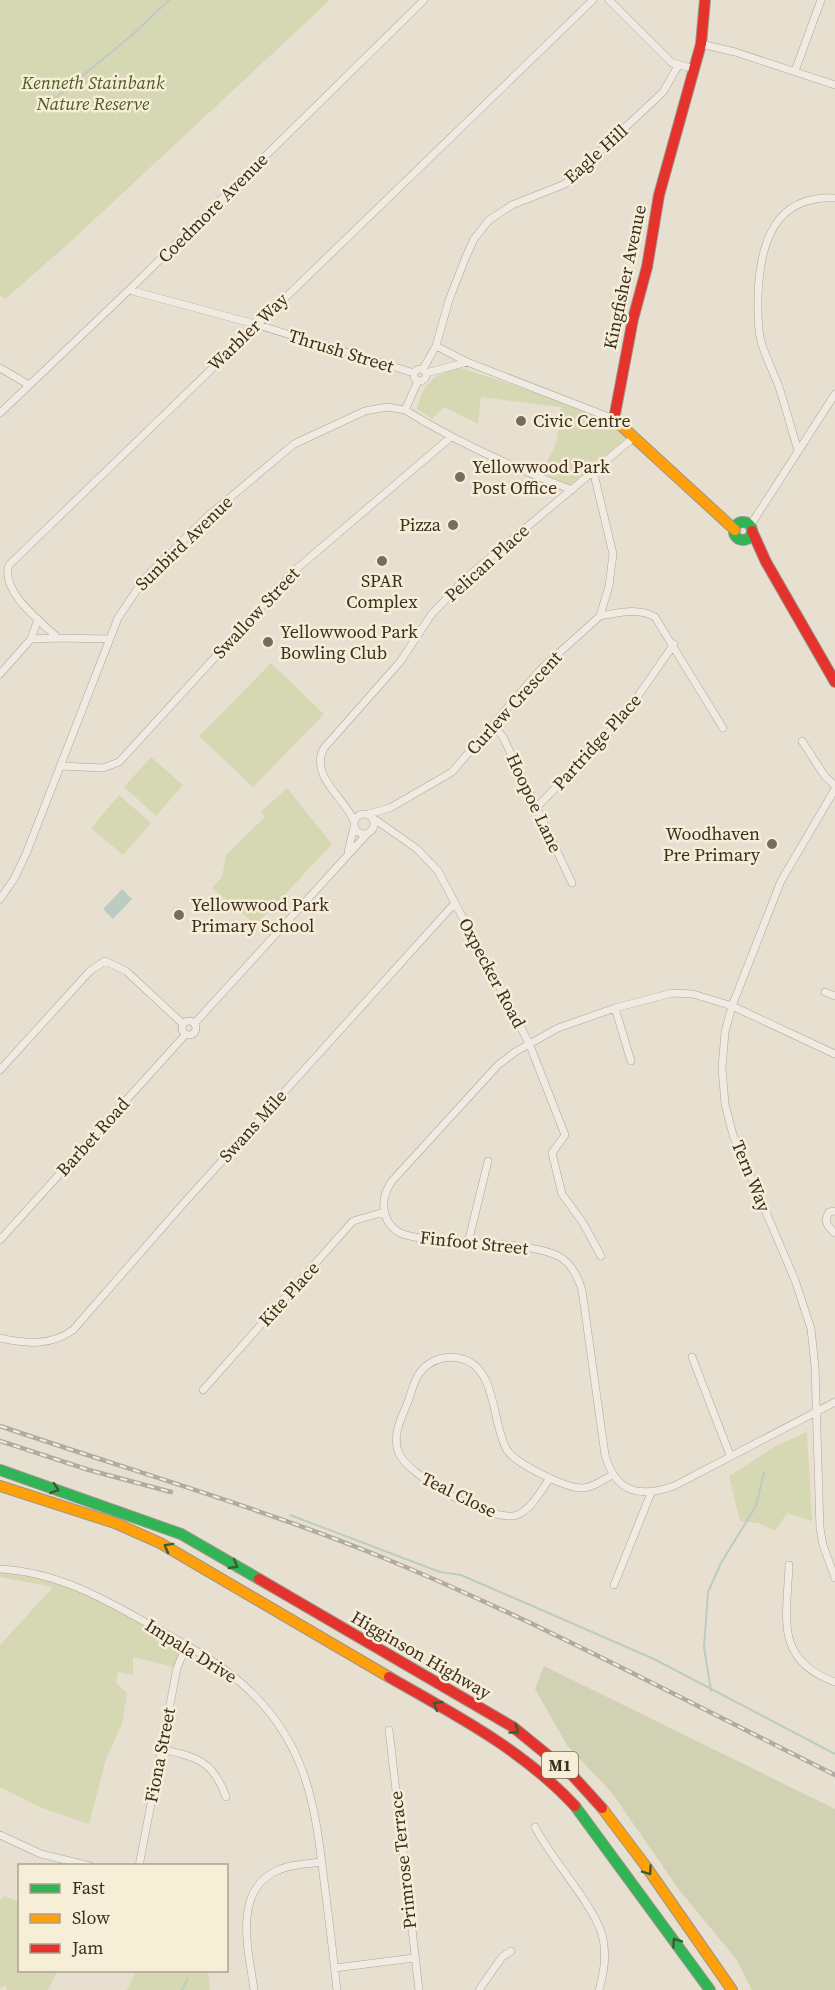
<svg xmlns="http://www.w3.org/2000/svg" width="835" height="1990" font-family="'Source Serif 4',serif">
  <rect width="100%" height="100%" fill="#e7e0d1"/>
  <path fill="#d6d7b3" d="M 0,0 L 330,0 L 67,245 L 5,299 L 0,295 Z
    M 461,368 L 610,417 L 629,436 L 568,487 L 542,473 L 557,441 L 561,407 L 481,397 L 478,424 L 444,407 L 432,419 L 417,409 C 424,382 434,373 461,368 Z
    M 271,663 L 324,714 L 253,787 L 199,736 Z
    M 151,757 L 183,785 L 156,816 L 124,787 Z
    M 287,788 L 332,844 L 256,925 L 212,888 L 222,877 L 226,855 L 265,817 L 261,812 Z
    M 119,795 L 151,823 L 123,855 L 91,828 Z
    M 807,1432 L 812,1521 L 787,1513 L 775,1531 L 759,1523 L 740,1521 L 729,1476 L 776,1446 Z
    M 0,1569 L 71,1584 L 186,1645 L 177,1668 L 133,1657 L 133,1675 L 118,1672 L 116,1683 L 127,1693 L 122,1724 L 106,1759 L 89,1824 L 42,1808 L 0,1787 L 0,1645 L 53,1587 L 0,1577 Z
    M 4,1896 L 19,1902 L 20,1970 L 58,1971 L 48,1990 L 7,1990 L 5,1986 L 0,1988 L 0,1901 Z
    M 136,1971 L 208,1971 L 210,1990 L 127,1990 Z"/>
  <path fill="#d1d1b3" d="M 544,1666 L 835,1809 L 835,1990 L 752,1990 L 737,1960 L 680,1891 L 612,1793 L 567,1745 L 535,1689 Z"/>
  <path fill="#bcccc2" d="M 122,889 L 132,899 L 113,919 L 103,909 Z"/>
  <g fill="none" stroke-linecap="round" stroke-linejoin="round">
    <path stroke="#bcccc2" stroke-width="2" d="M 54,99 L 131,36 L 169,0
      M 290,1515 L 440,1572 L 461,1575 L 654,1659 L 835,1754
      M 711,1691 L 704,1647 L 708,1592 L 721,1563 L 756,1506 L 764,1472
      M 182,1990 L 188,1978"/>
    <defs>
      <path id="street" d="M 609,0 L 672,63 L 695,69
        M 701,44 L 735,52 L 835,85
        M 795,71 L 821,0
        M 129,290 L 255,324 L 414,373
        M 436,346 L 467,362 L 614,419
        M 0,368 L 29,385
        M414 375a6 6 0 1 1 12 0a6 6 0 1 1-12 0Z
        M 423,369 L 436,346 L 449,300 L 465,259 L 474,239 L 489,220 L 512,205 L 565,184 L 663,92 L 678,66
        M 426,373 L 467,362
        M 405,410 C 458,443 514,468 572,490
        M 0,413 L 129,290 L 424,0
        M 798,450 C 791,428 785,405 778,384 C 772,369 765,356 761,341 C 757,326 758,310 758,295 C 760,244 774,195 835,198
        M 750,526 L 835,394
        M 600,616 C 618,613 638,607 655,617 L 723,728
        M 31,639 L 58,638
        M 110,639 L 58,638 C 41,622 0,591 9,565 L 593,0
        M 0,674 L 31,639 L 38,619
        M 494,726 L 503,737 L 572,883
        M 802,741 L 824,775 L 835,786
        M 60,766 L 103,768 L 119,762 L 294,571 L 451,437
        M 835,789 L 781,881 L 732,1006 L 725,1032 L 722,1068 L 725,1104 L 733,1135 L 795,1280 L 811,1329 L 815,1367 L 820,1528 L 823,1545 L 835,1578
        M 537,807 L 622,719 L 674,644
        M354 824a10 10 0 1 1 20 0a10 10 0 1 1-20 0Z
        M 368,814 L 390,808 L 452,772 L 540,670 L 600,616 L 609,586 L 613,554 L 593,470
        M 373,818 L 417,849 L 438,871 L 529,1043 L 565,1135 L 552,1153 L 562,1194 L 583,1223 L 601,1256
        M 354,821 C 344,797 309,776 324,748 L 400,662 L 431,615 L 466,578 L 633,438
        M 348,852 L 354,827
        M 0,899 L 14,879 L 26,854 L 118,618 L 144,579 L 208,516 L 294,444 L 365,411 L 387,407 L 405,410 L 418,381
        M 825,992 L 835,996
        M 615,1008 L 631,1061
        M182 1028a7 7 0 1 1 14 0a7 7 0 1 1-14 0Z
        M 194,1024 L 367,834
        M 835,1054 L 732,1006 L 693,994 L 672,993 L 615,1008 L 558,1028 L 515,1052 L 498,1065 L 392,1181 C 380,1198 380,1221 400,1233 C 411,1238 425,1238 437,1240 C 467,1243 536,1243 560,1257 C 572,1264 578,1277 582,1290 L 605,1455 C 616,1493 639,1498 674,1486 L 835,1402
        M 0,1070 L 90,971 L 105,961 L 126,971 L 183,1024
        M 835,1211 L 829,1212 C 823,1221 828,1227 835,1233
        M 0,1240 L 186,1034
        M 468,1243 L 488,1161
        M 0,1338 C 26,1344 51,1346 73,1330 L 183,1204 L 454,904
        M 692,1357 L 730,1455
        M 203,1390 L 353,1221 L 384,1212
        M 550,1478 C 541,1490 532,1509 517,1515 C 493,1524 405,1475 398,1451 C 392,1433 403,1415 409,1399 C 413,1386 417,1371 429,1364 C 437,1358 449,1356 459,1358 C 498,1366 491,1423 507,1450 C 516,1464 567,1489 583,1488 C 594,1487 603,1480 612,1475
        M 789,1565 C 787,1618 774,1660 835,1682
        M 0,1569 C 57,1572 103,1598 152,1626 C 182,1643 214,1659 240,1682 C 305,1738 315,1801 324,1881 C 329,1918 333,1954 337,1990
        M 614,1585 L 651,1493
        M 389,1730 L 419,1990
        M 161,1749 C 196,1757 213,1760 226,1797
        M 535,1827 C 552,1860 592,1903 602,1934 C 607,1952 604,1973 599,1990
        M 0,1835 L 41,1854 L 90,1866
        M 139,1866 L 177,1668 L 186,1646
        M 335,1968 L 414,1958
        M 254,1990 C 249,1952 232,1892 276,1871 C 290,1864 307,1864 322,1862
        M 479,1990 L 502,1957 L 511,1951"/>
      <path id="fast" d="M734 531a9 9 0 1 1 18 0a9 9 0 1 1-18 0Z
        M 0,1470 L 181,1534 L 259,1579
        M 575,1806 L 710,1990"/>
      <path id="slow" d="M 614,419 L 735,530
        M 0,1486 L 115,1523 L 160,1543 L 389,1677
        M 602,1808 L 645,1865 L 732,1990"/>
      <path id="jam" d="M 614,419 L 633,319 L 647,267 L 659,195 L 701,44 L 705,0
        M 752,531 L 766,562 L 835,682
        M 259,1579 L 513,1727 L 572,1775 L 602,1808
        M 389,1677 C 455,1715 522,1749 575,1806"/>
    </defs>
    <use href="#street" stroke="#ada599" stroke-width="8"/>
    <use href="#fast" stroke="#9c958a" stroke-width="12"/>
    <use href="#slow" stroke="#9c958a" stroke-width="12"/>
    <use href="#jam" stroke="#9c958a" stroke-width="12"/>
    <use href="#street" stroke="#efebe3" stroke-width="7"/>
    <use href="#fast" stroke="#30b455" stroke-width="10"/>
    <use href="#slow" stroke="#ff9f0a" stroke-width="10"/>
    <use href="#jam" stroke="#e5322d" stroke-width="10"/>
    <defs>
      <path id="rail" d="M 0,1426 C 126,1469 255,1506 379,1556 C 536,1620 684,1700 835,1775
        M 0,1441 L 89,1470 L 171,1492"/>
    </defs>
    <use href="#rail" stroke="#afaaa2" stroke-width="4.5"/>
    <use href="#rail" stroke="#f7eed8" stroke-width="2" stroke-dasharray="7" stroke-linecap="butt"/>
  </g>
  <defs><path id="oneway-chevron" d="M-2-3.5L2.5 0L-2 3.5" fill="none" stroke-width="1.6" stroke-linecap="round" stroke-linejoin="round" transform="scale(1.5)"/></defs>
  <g stroke="#385d33">
    <use href="#oneway-chevron" transform="translate(55 1489) rotate(19)"/>
    <use href="#oneway-chevron" transform="translate(168 1547) rotate(-151)"/>
    <use href="#oneway-chevron" transform="translate(234 1565) rotate(30)"/>
    <use href="#oneway-chevron" transform="translate(437 1705) rotate(-150)"/>
    <use href="#oneway-chevron" transform="translate(515 1730) rotate(35)"/>
    <use href="#oneway-chevron" transform="translate(648 1871) rotate(55)"/>
    <use href="#oneway-chevron" transform="translate(676 1942) rotate(-125)"/>
  </g>
  <g fill="#786c5e" stroke="#f7eed8" stroke-width="2">
    <circle cx="521" cy="421" r="6"/>
    <circle cx="460" cy="477" r="6"/>
    <circle cx="453" cy="525" r="6"/>
    <circle cx="382" cy="561" r="6"/>
    <circle cx="268" cy="642" r="6"/>
    <circle cx="772" cy="844" r="6"/>
    <circle cx="179" cy="915" r="6"/>
  </g>
  <g text-anchor="middle" stroke-width="5" stroke-linejoin="round" paint-order="stroke">
    <rect fill="#f7eed8" stroke="#756857" stroke-width="1.5" x="542" y="1752" width="36" height="26" rx="4.5"/>
    <g font-size="16" font-weight="bold" fill="#3d2e20">
      <text x="560" y="1771">M1</text>
    </g>
    <g font-size="18" font-style="italic" fill="#4d5a26" stroke="#f7eed8">
      <text x="93" y="89">Kenneth Stainbank<tspan x="93" dy="21">Nature Reserve</tspan></text>
    </g>
    <g font-size="18" fill="#3d2e20" stroke="#f7eed8">
      <text transform="translate(596 154) rotate(-42)" y="6">Eagle Hill</text>
      <text transform="translate(213 208) rotate(-45)" y="6">Coedmore Avenue</text>
      <text transform="translate(625 277) rotate(-78)" y="6">Kingfisher Avenue</text>
      <text transform="translate(248 332) rotate(-44)" y="6">Warbler Way</text>
      <text transform="translate(341 351) rotate(17)" y="6">Thrush Street</text>
      <text transform="translate(184 543) rotate(-44)" y="6">Sunbird Avenue</text>
      <text transform="translate(487 563) rotate(-42)" y="6">Pelican Place</text>
      <text transform="translate(256 613) rotate(-47)" y="6">Swallow Street</text>
      <text transform="translate(514 703) rotate(-48)" y="6">Curlew Crescent</text>
      <text transform="translate(597 742) rotate(-48)" y="6">Partridge Place</text>
      <text transform="translate(534 803) rotate(65)" y="6">Hoopoe Lane</text>
      <text transform="translate(492 973) rotate(62)" y="6">Oxpecker Road</text>
      <text transform="translate(253 1126) rotate(-48)" y="6">Swans Mile</text>
      <text transform="translate(93 1137) rotate(-48)" y="6">Barbet Road</text>
      <text transform="translate(751 1176) rotate(68)" y="6">Tern Way</text>
      <text transform="translate(474 1243) rotate(6)" y="6">Finfoot Street</text>
      <text transform="translate(289 1294) rotate(-48)" y="6">Kite Place</text>
      <text transform="translate(459 1495) rotate(26)" y="6">Teal Close</text>
      <text transform="translate(191 1651) rotate(32)" y="6">Impala Drive</text>
      <text transform="translate(421 1655) rotate(30)" y="6">Higginson Highway</text>
      <text transform="translate(160 1755) rotate(-79)" y="6">Fiona Street</text>
      <text transform="translate(403 1860) rotate(-96)" y="6">Primrose Terrace</text>
    </g>
    <g font-size="18" fill="#3d2e20" stroke="#f7eed8" text-anchor="start">
      <text x="533" y="427">Civic Centre</text>
      <text x="472" y="473">Yellowwood Park<tspan x="472" dy="21">Post Office</tspan></text>
      <text x="441" y="531" text-anchor="end">Pizza</text>
      <text x="382" y="587" text-anchor="middle">SPAR<tspan x="382" dy="21">Complex</tspan></text>
      <text x="280" y="638">Yellowwood Park<tspan x="280" dy="21">Bowling Club</tspan></text>
      <text x="760" y="840" text-anchor="end">Woodhaven<tspan x="760" dy="21">Pre Primary</tspan></text>
      <text x="191" y="911">Yellowwood Park<tspan x="191" dy="21">Primary School</tspan></text>
    </g>
  </g>
  <rect x="18" y="1864" width="210" height="108" fill="#f7eed8" stroke="#ada18e" stroke-width="1.5"/>
  <rect x="30" y="1884" width="30" height="9" fill="#30b455" stroke="#ada18e" stroke-width="1.5"/>
  <text x="72" y="1894" font-size="18" fill="#3d2e20">Fast</text>
  <rect x="30" y="1914" width="30" height="9" fill="#ff9f0a" stroke="#ada18e" stroke-width="1.5"/>
  <text x="72" y="1924" font-size="18" fill="#3d2e20">Slow</text>
  <rect x="30" y="1944" width="30" height="9" fill="#e5322d" stroke="#ada18e" stroke-width="1.5"/>
  <text x="72" y="1954" font-size="18" fill="#3d2e20">Jam</text>
</svg>
